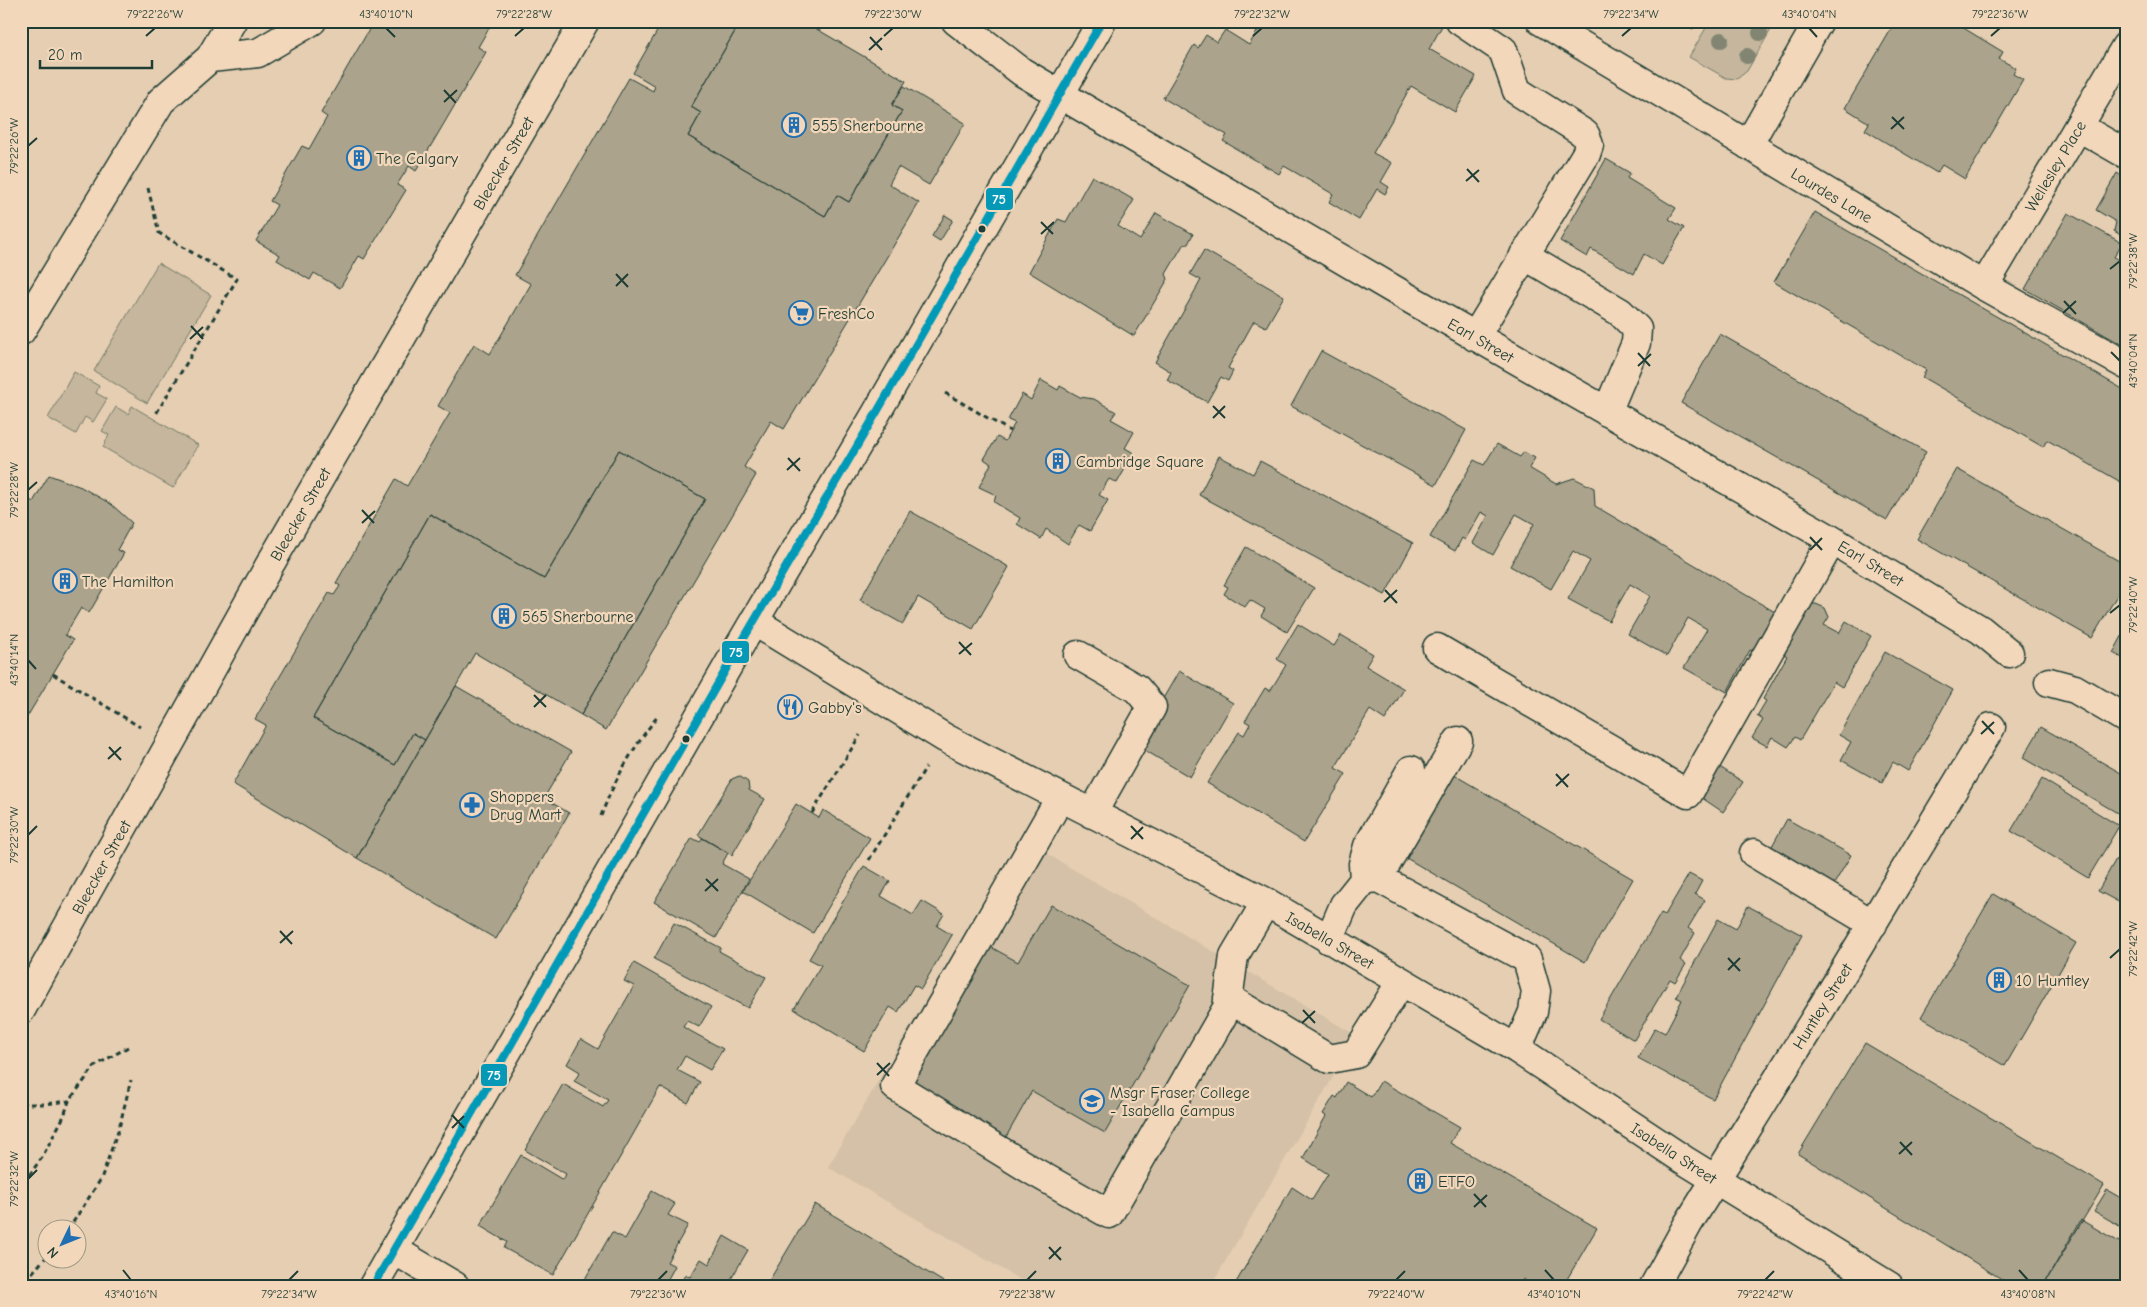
<svg xmlns="http://www.w3.org/2000/svg" width="2147" height="1307" font-family="'Comic Neue',sans-serif">
  <rect width="100%" height="100%" fill="#e6ceb2"/>
  <filter id="ink" filterUnits="userSpaceOnUse"><feTurbulence type="fractalNoise" baseFrequency=".02" numOctaves="2"/><feDisplacementMap in="SourceGraphic" scale="10" xChannelSelector="R" yChannelSelector="G"/><feConvolveMatrix kernelMatrix="1 2 1 2 8 2 1 2 1" color-interpolation-filters="sRGB"/></filter>
  <g filter="url(#ink)">
    <path fill="#d5c1a7" d="M 1020,838 L 1357,1036 L 1211,1286 L 1031,1286 L 828,1167 Z"/>
    <path fill="#c5b69d" stroke="#727a68" d="M 1710,21 L 1776,21 L 1747,71 L 1737,79 L 1726,78 L 1689,57 Z
      M 158,263 L 211,295 L 147,403 L 94,371 Z
      M 74,372 L 99,386 L 96,393 L 107,399 L 93,422 L 85,417 L 76,434 L 48,418 Z
      M 132,406 L 198,445 L 173,488 L 103,447 L 109,435 L 102,431 L 116,407 L 128,414 Z"/>
    <path fill="#aca38c" stroke="#1f3d34" d="M 374,21 L 493,21 L 478,47 L 486,52 L 416,171 L 409,166 L 397,185 L 406,190 L 364,259 L 359,256 L 340,288 L 314,273 L 310,280 L 277,260 L 280,255 L 256,241 L 277,205 L 270,201 L 302,146 L 309,149 L 327,117 L 321,113 Z
      M 663,21 L 741,21 L 691,107 L 701,113 L 688,136 L 825,216 L 837,195 L 849,202 L 902,111 L 892,105 L 904,86 L 965,123 L 929,185 L 898,167 L 889,184 L 919,203 L 784,429 L 771,421 L 744,467 L 756,475 L 606,730 L 581,715 L 705,499 L 619,450 L 544,579 L 430,514 L 313,718 L 395,765 L 413,733 L 425,740 L 357,858 L 233,784 L 266,725 L 255,719 L 329,593 L 334,595 L 340,586 L 336,583 L 396,479 L 407,486 L 450,413 L 438,406 L 474,344 L 490,354 L 531,284 L 515,275 L 629,78 L 653,91 L 655,86 L 633,73 Z
      M 741,21 L 752,21 L 756,23 L 757,21 L 803,21 L 906,81 L 892,105 L 902,111 L 849,202 L 837,195 L 825,216 L 688,136 L 701,113 L 691,107 Z
      M 1256,21 L 1416,21 L 1421,24 L 1422,21 L 1433,21 L 1442,26 L 1429,49 L 1476,76 L 1455,112 L 1411,86 L 1373,153 L 1392,163 L 1381,182 L 1389,187 L 1385,194 L 1377,189 L 1359,220 L 1329,202 L 1333,194 L 1284,166 L 1279,174 L 1223,141 L 1227,135 L 1163,98 L 1194,45 L 1198,48 L 1206,35 L 1217,42 L 1225,30 L 1249,45 L 1258,30 L 1253,27 Z
      M 1680,21 L 1697,21 L 1693,29 Z
      M 1896,21 L 1952,21 L 2003,52 L 1999,59 L 2016,68 L 2013,74 L 2023,80 L 1965,179 L 1942,165 L 1937,173 L 1865,130 L 1869,123 L 1845,108 Z
      M 1606,159 L 1630,173 L 1627,178 L 1676,208 L 1669,219 L 1684,228 L 1662,265 L 1644,254 L 1634,274 L 1591,249 L 1587,257 L 1560,241 Z
      M 2117,173 L 2126,179 L 2126,238 L 2114,231 L 2116,222 L 2096,210 Z
      M 1092,176 L 1134,200 L 1118,226 L 1140,240 L 1156,213 L 1193,234 L 1188,244 L 1183,245 L 1166,274 L 1168,279 L 1134,336 L 1029,272 L 1058,219 L 1066,222 Z
      M 1815,212 L 2126,391 L 2126,485 L 2047,440 L 2043,447 L 1922,377 L 1926,370 L 1774,282 Z
      M 2068,213 L 2122,243 L 2114,257 L 2126,263 L 2126,347 L 2025,289 Z
      M 945,215 L 953,220 L 940,241 L 932,236 Z
      M 1204,250 L 1284,296 L 1266,327 L 1254,321 L 1228,368 L 1233,371 L 1228,381 L 1221,377 L 1207,402 L 1167,380 L 1171,372 L 1155,362 L 1201,280 L 1190,274 Z
      M 1720,334 L 1926,452 L 1887,520 L 1681,403 Z
      M 1321,351 L 1466,430 L 1436,485 L 1291,406 Z
      M 1041,380 L 1058,390 L 1060,386 L 1080,397 L 1094,399 L 1116,412 L 1111,419 L 1134,432 L 1125,448 L 1134,453 L 1117,483 L 1109,479 L 1099,495 L 1108,500 L 1090,531 L 1079,525 L 1068,544 L 1046,529 L 1041,539 L 1017,524 L 1020,518 L 994,502 L 996,495 L 979,487 L 991,464 L 984,459 L 997,437 L 1005,441 L 1015,423 L 1008,420 L 1022,394 L 1031,400 Z
      M 1497,444 L 1520,457 L 1524,452 L 1535,458 L 1529,468 L 1556,484 L 1574,478 L 1594,488 L 1595,506 L 1780,615 L 1758,654 L 1750,650 L 1727,692 L 1684,668 L 1707,629 L 1688,618 L 1667,656 L 1628,634 L 1650,596 L 1630,584 L 1609,621 L 1568,599 L 1590,561 L 1573,551 L 1551,589 L 1510,566 L 1534,524 L 1516,514 L 1493,555 L 1473,543 L 1488,516 L 1481,512 L 1465,540 L 1462,538 L 1455,551 L 1430,537 L 1474,460 L 1484,465 Z
      M 619,450 L 705,499 L 581,715 L 475,653 L 425,740 L 413,733 L 395,765 L 313,718 L 430,514 L 544,579 Z
      M 1219,456 L 1253,474 L 1260,461 L 1413,543 L 1385,595 L 1199,495 Z
      M 1957,469 L 2126,565 L 2126,580 L 2092,638 L 1917,539 Z
      M 49,475 L 81,487 L 111,504 L 132,523 L 117,550 L 124,553 L 89,613 L 81,608 L 65,635 L 73,640 L 21,727 L 21,508 L 27,498 L 33,502 Z
      M 910,511 L 1009,567 L 973,629 L 918,597 L 903,624 L 860,600 Z
      M 1246,547 L 1314,588 L 1287,632 L 1261,616 L 1265,609 L 1250,600 L 1245,607 L 1224,594 L 1228,587 L 1224,585 Z
      M 1807,604 L 1816,604 L 1825,608 L 1829,617 L 1824,625 L 1839,633 L 1846,621 L 1871,636 L 1842,687 L 1834,682 L 1800,740 L 1795,737 L 1788,747 L 1772,737 L 1767,746 L 1752,738 L 1763,720 L 1757,716 L 1766,701 L 1763,699 L 1787,656 L 1779,651 Z
      M 1298,624 L 1334,646 L 1341,635 L 1373,654 L 1366,666 L 1404,689 L 1385,720 L 1370,710 L 1335,768 L 1346,774 L 1304,842 L 1207,783 L 1239,732 L 1244,735 L 1250,724 L 1245,721 L 1265,688 L 1270,691 L 1286,665 L 1277,659 Z
      M 2126,629 L 2126,660 L 2113,653 Z
      M 1885,652 L 1953,690 L 1908,771 L 1893,762 L 1882,783 L 1841,760 L 1851,742 L 1839,735 Z
      M 1179,671 L 1233,703 L 1190,777 L 1136,745 Z
      M 456,686 L 571,752 L 544,798 L 569,813 L 496,939 L 357,858 Z
      M 2041,727 L 2126,776 L 2126,818 L 2023,758 Z
      M 1715,764 L 1743,782 L 1723,812 L 1696,794 Z
      M 1449,772 L 1633,879 L 1585,962 L 1401,855 Z
      M 739,776 L 748,782 L 749,790 L 765,799 L 732,855 L 698,835 L 732,779 Z
      M 2042,779 L 2119,826 L 2088,878 L 2011,831 Z
      M 796,804 L 819,818 L 823,810 L 870,838 L 813,933 L 743,891 Z
      M 1787,819 L 1851,855 L 1830,891 L 1767,855 Z
      M 692,838 L 700,842 L 702,838 L 728,853 L 722,864 L 749,879 L 716,938 L 654,902 Z
      M 2126,854 L 2126,906 L 2098,891 L 2116,859 L 2121,862 Z
      M 864,866 L 890,881 L 881,896 L 913,915 L 922,901 L 944,914 L 937,926 L 952,935 L 921,989 L 914,985 L 898,1012 L 890,1007 L 864,1051 L 794,1009 L 821,965 L 809,959 Z
      M 1689,874 L 1702,881 L 1695,894 L 1705,900 L 1688,928 L 1695,933 L 1680,960 L 1686,964 L 1675,982 L 1670,979 L 1634,1040 L 1599,1019 L 1661,913 L 1665,915 Z
      M 1993,894 L 2076,943 L 2005,1066 L 1921,1017 Z
      M 1051,905 L 1190,985 L 1105,1133 L 1032,1091 L 1006,1137 L 909,1081 L 987,945 L 1018,962 Z
      M 1748,906 L 1802,935 L 1713,1099 L 1638,1058 L 1655,1028 L 1665,1033 L 1682,1000 L 1676,997 L 1718,919 L 1736,929 Z
      M 674,923 L 721,948 L 719,951 L 766,977 L 748,1008 L 654,959 Z
      M 634,963 L 711,1007 L 699,1027 L 687,1021 L 683,1027 L 723,1049 L 710,1070 L 685,1056 L 677,1070 L 700,1082 L 688,1103 L 660,1087 L 553,1275 L 504,1248 L 507,1242 L 480,1226 L 521,1155 L 563,1180 L 566,1174 L 525,1150 L 563,1084 L 603,1107 L 608,1100 L 574,1081 L 580,1072 L 567,1064 L 581,1039 L 598,1049 L 634,986 L 624,981 Z
      M 1865,1043 L 2104,1185 L 2043,1286 L 2013,1286 L 1798,1154 Z
      M 1381,1081 L 1460,1127 L 1450,1143 L 1597,1228 L 1563,1286 L 1534,1286 L 1523,1279 L 1518,1286 L 1234,1286 L 1292,1187 L 1312,1200 L 1328,1174 L 1303,1158 L 1326,1116 L 1323,1114 L 1334,1096 L 1337,1098 L 1346,1082 L 1371,1097 Z
      M 2107,1190 L 2126,1201 L 2126,1223 L 2123,1228 L 2094,1211 Z
      M 652,1191 L 675,1204 L 668,1215 L 688,1225 L 667,1262 L 675,1266 L 664,1286 L 581,1286 L 612,1232 L 625,1239 Z
      M 815,1204 L 950,1286 L 766,1286 Z
      M 2081,1220 L 2126,1246 L 2126,1286 L 2043,1286 Z
      M 724,1236 L 748,1250 L 727,1286 L 679,1286 L 685,1275 L 690,1277 L 701,1259 L 709,1264 Z"/>
    <g fill="none" stroke-linecap="round" stroke-linejoin="round">
      <defs>
        <path id="minor" d="M 956,21 L 1022,72 L 1398,292 L 1832,540 L 1981,630 L 2009,653
          M 1460,21 L 1503,50 L 1517,91 L 1585,134 L 1589,145 L 1586,154 L 1475,337
          M 1541,21 L 1984,286 L 2126,365
          M 210,58 L 258,53 L 312,21
          M 2079,127 L 2126,154
          M 1748,145 L 1819,21
          M 1524,255 L 1620,312 L 1637,329 L 1636,343 L 1607,412
          M 1984,286 L 2126,46
          M 21,331 L 161,101 L 210,58 L 232,21
          M 755,622 L 945,738 L 1266,902 L 1517,1049 L 1684,1160 L 1889,1286
          M 1437,648 L 1688,794 L 1832,540
          M 1078,655 L 1137,689 L 1152,707 L 1092,814
          M 2049,682 L 2075,689 L 2126,719
          M 1060,798 L 895,1086 L 1033,1171 L 1109,1214 L 1227,1008 L 1234,956 L 1266,902
          M 1754,853 L 1873,924
          M 1378,878 L 1458,741
          M 1364,880 L 1363,864 L 1368,846 L 1411,770
          M 1329,940 L 1344,905 L 1364,880 L 1378,878 L 1527,959 L 1536,991 L 1533,1012 L 1517,1049
          M 1228,998 L 1329,1059 L 1356,1054 L 1401,982
          M 21,1010 L 269,566 L 585,21
          M 394,1250 L 455,1286
          M 373,1286 L 733,657 L 877,412 L 1102,21
          M 1654,1286 L 1688,1224 L 1821,1009 L 1991,727"/>
      </defs>
      <use href="#minor" stroke="#1f3d34" stroke-width="31"/>
      <path stroke="#1f3d34" stroke-width="3" stroke-dasharray="5 4" stroke-linecap="butt" d="M 148,188 L 159,233 L 237,279 L 156,414
        M 945,393 L 1010,431
        M 53,674 L 140,727
        M 812,813 L 860,735
        M 601,816 C 614,780 634,746 658,716
        M 869,860 L 926,767
        M 21,1104 L 44,1104 L 69,1101
        M 21,1180 L 30,1174 L 41,1159 L 64,1116 L 69,1101 L 95,1066 L 128,1047
        M 68,1230 L 101,1179 L 119,1128 L 131,1080
        M 32,1273 L 48,1255"/>
      <use href="#minor" stroke="#f3d7ba" stroke-width="28"/>
      <defs>
        <path id="bus-1" d="M 373,1286 L 733,657 L 877,412 L 1102,21"/>
      </defs>
      <use href="#bus-1" stroke="#f3d7ba" stroke-width="11"/>
      <use href="#bus-1" stroke="#0599b7" stroke-width="8"/>
    </g>
    <g fill="#828572">
      <circle cx="1760" cy="33" r="8"/>
      <circle cx="1721" cy="40" r="8"/>
      <circle cx="1747" cy="56" r="8"/>
    </g>
  </g>
  <path fill="none" stroke="#1f3d34" stroke-width="2" d="M 386,28 L 395,37M 1809,28 L 1817,37M 146,36 L 155,28M 515,36 L 524,28M 884,36 L 893,28M 1253,36 L 1262,28M 1622,36 L 1631,28M 1991,36 L 2000,28M 870,37 L 882,50M 869,50 L 882,38M 444,90 L 456,103M 444,102 L 457,90M 1892,117 L 1904,129M 1891,129 L 1904,117M 28,146 L 37,138M 1467,169 L 1479,182M 1466,181 L 1479,170M 1041,222 L 1053,234M 1041,234 L 1054,222M 2110,269 L 2120,261M 616,274 L 628,287M 616,286 L 628,274M 2064,301 L 2076,314M 2063,313 L 2076,301M 191,326 L 203,339M 190,339 L 203,327M 2111,352 L 2120,361M 1638,353 L 1650,366M 1638,366 L 1651,354M 1213,406 L 1225,418M 1213,418 L 1225,406M 788,458 L 800,471M 787,470 L 800,458M 28,490 L 37,482M 362,510 L 374,523M 362,523 L 375,511M 1810,537 L 1822,550M 1810,550 L 1822,538M 1385,590 L 1397,603M 1384,602 L 1397,590M 2110,613 L 2120,605M 959,642 L 971,655M 959,654 L 972,643M 28,660 L 36,669M 534,695 L 546,707M 534,707 L 546,695M 1982,721 L 1994,734M 1981,734 L 1994,722M 109,747 L 121,760M 108,759 L 121,747M 1556,774 L 1568,787M 1556,786 L 1569,774M 1131,826 L 1143,839M 28,835 L 37,826M 1131,839 L 1143,827M 706,879 L 718,891M 705,891 L 718,879M 280,931 L 292,944M 280,943 L 293,931M 1728,958 L 1740,971M 2110,958 L 2120,949M 1728,970 L 1740,958M 1303,1010 L 1315,1023M 1302,1023 L 1315,1011M 877,1063 L 889,1076M 877,1075 L 890,1063M 452,1115 L 464,1128M 452,1128 L 464,1116M 1900,1142 L 1912,1155M 1899,1154 L 1912,1142M 28,1179 L 37,1170M 1474,1194 L 1486,1207M 1474,1207 L 1487,1195M 1049,1247 L 1061,1260M 1049,1259 L 1061,1247M 123,1270 L 131,1280M 1545,1270 L 1554,1280M 2019,1270 L 2028,1280M 289,1280 L 298,1271M 658,1280 L 667,1271M 1027,1280 L 1036,1271M 1396,1280 L 1405,1271M 1765,1280 L 1774,1271"/>
  <defs>
    <symbol id="building-ring" viewBox="-11 -11 22 22"><circle r="9.5" fill="#f3d7ba" stroke="#1f6fb2" stroke-width="1.5"/><path d="M-4-6H4V6H1V3H-1V6H-4ZM-2.5-4.3h1.7v1.8h-1.7ZM.8-4.3h1.7v1.8H.8ZM-2.5-1h1.7V.8h-1.7ZM.8-1h1.7V.8H.8Z" fill="#1f6fb2"/></symbol>
    <symbol id="supermarket-ring" viewBox="-11 -11 22 22"><circle r="9.5" fill="#f3d7ba" stroke="#1f6fb2" stroke-width="1.5"/><path d="M-6-5.5h2.5l.6 2H6L4.5 2H-2.5L-4.4-4H-6ZM-1.5 3.2a1.3 1.3 0 1 0 .1 0ZM3 3.2a1.3 1.3 0 1 0 .1 0Z" fill="#1f6fb2"/></symbol>
    <symbol id="restaurant-ring" viewBox="-11 -11 22 22"><circle r="9.5" fill="#f3d7ba" stroke="#1f6fb2" stroke-width="1.5"/><path d="M-5-6h1v4h1v-4h1v4h1v-4h1v5L-1.5 .5V6h-2V.5L-5-1ZM5-6V6H3V1.5H1.5Q1.5-4 5-6Z" fill="#1f6fb2"/></symbol>
    <symbol id="pharmacy-ring" viewBox="-11 -11 22 22"><circle r="9.5" fill="#f3d7ba" stroke="#1f6fb2" stroke-width="1.5"/><path d="M-2-6h4v4h4v4h-4v4h-4v-4h-4v-4h4Z" fill="#1f6fb2"/></symbol>
    <symbol id="school-ring" viewBox="-11 -11 22 22"><circle r="9.5" fill="#f3d7ba" stroke="#1f6fb2" stroke-width="1.5"/><path d="M0-5L7-2L0 1L-7-2ZM-4 1L0 2.5L4 1V4Q0 6-4 4Z" fill="#1f6fb2"/></symbol>
  </defs>
  <g fill-rule="evenodd">
    <use href="#building-ring" x="780" y="111" width="28" height="28"/>
    <use href="#building-ring" x="345" y="144" width="28" height="28"/>
    <use href="#supermarket-ring" x="787" y="299" width="28" height="28"/>
    <use href="#building-ring" x="1044" y="447" width="28" height="28"/>
    <use href="#building-ring" x="51" y="567" width="28" height="28"/>
    <use href="#building-ring" x="490" y="602" width="28" height="28"/>
    <use href="#restaurant-ring" x="776" y="693" width="28" height="28"/>
    <use href="#pharmacy-ring" x="458" y="791" width="28" height="28"/>
    <use href="#building-ring" x="1985" y="966" width="28" height="28"/>
    <use href="#school-ring" x="1078" y="1087" width="28" height="28"/>
    <use href="#building-ring" x="1406" y="1167" width="28" height="28"/>
  </g>
  <g fill="#1f3d34" stroke="#f3d7ba" stroke-width="2">
    <circle cx="982" cy="229" r="4.5"/>
    <circle cx="686" cy="739" r="4.5"/>
  </g>
  <g text-anchor="middle" stroke-width="4.5" stroke-linejoin="round" paint-order="stroke">
    <g font-size="16" fill="#1f3d34" stroke="#f3d7ba" text-anchor="start">
      <text x="812" y="131">555 Sherbourne</text>
      <text x="376" y="164">The Calgary</text>
      <text x="818" y="319">FreshCo</text>
      <text x="1076" y="467">Cambridge Square</text>
      <text x="82" y="587">The Hamilton</text>
      <text x="522" y="622">565 Sherbourne</text>
      <text x="808" y="713">Gabby's</text>
      <text x="490" y="802">Shoppers<tspan x="490" dy="18">Drug Mart</tspan></text>
      <text x="2016" y="986">10 Huntley</text>
      <text x="1110" y="1098">Msgr Fraser College<tspan x="1110" dy="18">- Isabella Campus</tspan></text>
      <text x="1438" y="1187">ETFO</text>
    </g>
    <g font-size="16" fill="#1f3d34" stroke="#f3d7ba">
      <text transform="translate(503 163) rotate(-60)" y="6">Bleecker Street</text>
      <text transform="translate(2055 166) rotate(-59)" y="6">Wellesley Place</text>
      <text transform="translate(1832 195) rotate(31)" y="6">Lourdes Lane</text>
      <text transform="translate(1481 340) rotate(30)" y="6">Earl Street</text>
      <text transform="translate(300 514) rotate(-60)" y="6">Bleecker Street</text>
      <text transform="translate(1871 563) rotate(31)" y="6">Earl Street</text>
      <text transform="translate(101 867) rotate(-61)" y="6">Bleecker Street</text>
      <text transform="translate(1330 940) rotate(30)" y="6">Isabella Street</text>
      <text transform="translate(1822 1006) rotate(-58)" y="6">Huntley Street</text>
      <text transform="translate(1674 1153) rotate(33)" y="6">Isabella Street</text>
    </g>
  </g>
  <g stroke="#f3d7ba" stroke-width="2">
    <rect x="985" y="187" width="29" height="24" rx="5" fill="#0599b7"/>
    <rect x="721" y="640" width="29" height="24" rx="5" fill="#0599b7"/>
    <rect x="480" y="1063" width="28" height="24" rx="5" fill="#0599b7"/>
  </g>
  <g font-size="14" text-anchor="middle" font-weight="bold" fill="#fff">
    <text x="999" y="204">75</text>
    <text x="736" y="657">75</text>
    <text x="494" y="1080">75</text>
  </g>
  <rect width="2147" height="1307" fill="none" stroke="#f3d7ba" stroke-width="55"/>
  <g transform="translate(62 1244) rotate(227)"><circle r="24" fill="#f3d7ba" stroke="#9e9984"/>
  <path d="M0-4L9 19L0 12L-9 19Z" fill="#1f6fb2"/>
  <text y="-8" font-size="14" font-weight="bold" text-anchor="middle" fill="#1f3d34">N</text>
  </g>
  <path d="M40 60v8h112v-8" fill="none" stroke="#1f3d34" stroke-width="2.5"/>
  <text x="48" y="60" font-size="15" fill="#1f3d34" stroke="#f3d7ba" stroke-width="4" paint-order="stroke">20 m</text>
  <rect x="28" y="28" width="2092" height="1252" fill="none" stroke="#1f3d34" stroke-width="2"/>
  <g font-size="12" text-anchor="middle" fill="#1f3d34">
    <text x="155" y="18">79°22'26"W</text>
    <text x="386" y="18">43°40'10"N</text>
    <text x="524" y="18">79°22'28"W</text>
    <text x="893" y="18">79°22'30"W</text>
    <text x="1262" y="18">79°22'32"W</text>
    <text x="1631" y="18">79°22'34"W</text>
    <text x="1809" y="18">43°40'04"N</text>
    <text x="2000" y="18">79°22'36"W</text>
    <text transform="translate(14 146) rotate(-90)" y="4">79°22'26"W</text>
    <text transform="translate(2133 261) rotate(-90)" y="4">79°22'38"W</text>
    <text transform="translate(2133 361) rotate(-90)" y="4">43°40'04"N</text>
    <text transform="translate(14 490) rotate(-90)" y="4">79°22'28"W</text>
    <text transform="translate(2133 605) rotate(-90)" y="4">79°22'40"W</text>
    <text transform="translate(14 660) rotate(-90)" y="4">43°40'14"N</text>
    <text transform="translate(14 835) rotate(-90)" y="4">79°22'30"W</text>
    <text transform="translate(2133 949) rotate(-90)" y="4">79°22'42"W</text>
    <text transform="translate(14 1179) rotate(-90)" y="4">79°22'32"W</text>
    <text x="131" y="1298">43°40'16"N</text>
    <text x="289" y="1298">79°22'34"W</text>
    <text x="658" y="1298">79°22'36"W</text>
    <text x="1027" y="1298">79°22'38"W</text>
    <text x="1396" y="1298">79°22'40"W</text>
    <text x="1554" y="1298">43°40'10"N</text>
    <text x="1765" y="1298">79°22'42"W</text>
    <text x="2028" y="1298">43°40'08"N</text>
  </g>
</svg>
